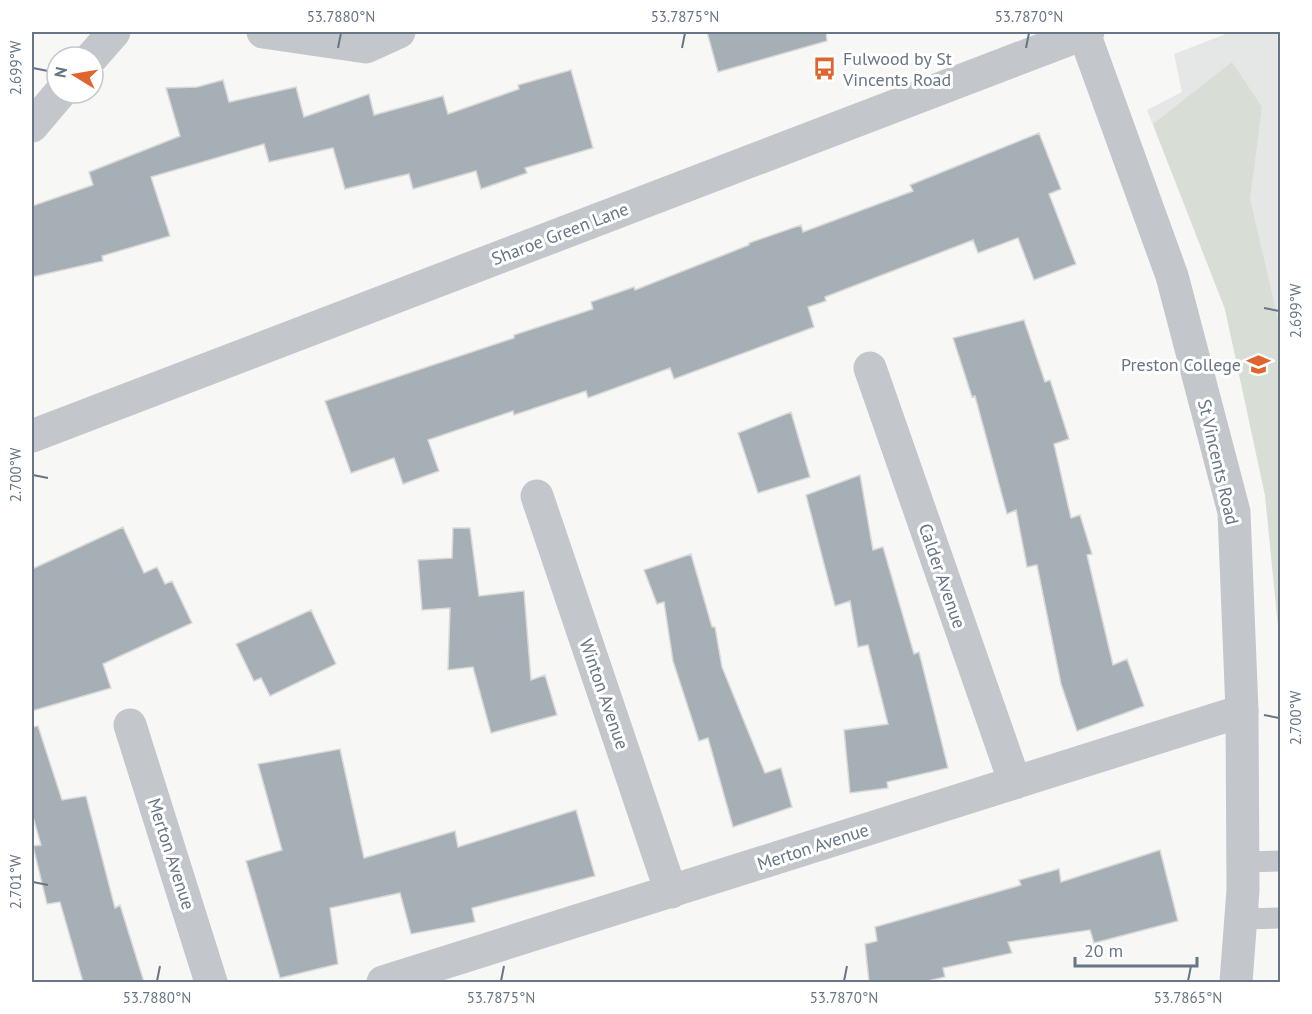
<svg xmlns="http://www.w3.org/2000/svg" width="1312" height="1014" font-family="'PT Sans',sans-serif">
  <rect width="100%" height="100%" fill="#f7f7f5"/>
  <path fill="#e5e6e6" d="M 1231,32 L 1280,32 L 1280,638 L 1265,495 L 1225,309 L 1147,110 L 1182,92 L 1174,54 Z"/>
  <path fill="#d8ded6" d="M 1232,62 L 1262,107 L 1250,199 L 1280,328 L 1280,647 L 1265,495 L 1225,309 L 1153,124 Z"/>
  <path fill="#a7afb6" stroke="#d9d9d7" stroke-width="1.5" d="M 707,32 L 826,32 L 827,41 L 718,72 Z
    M 571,70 L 593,148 L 525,168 L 527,173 L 481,189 L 476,171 L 413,189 L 409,174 L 345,189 L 333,148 L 269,162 L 264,144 L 151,177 L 170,236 L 102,256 L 103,261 L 32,277 L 32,206 L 93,185 L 89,172 L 180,136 L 166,88 L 197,87 L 223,80 L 229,102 L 296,87 L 304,117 L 369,94 L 374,115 L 443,96 L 448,114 L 519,89 L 518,85 Z
    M 1039,133 L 1061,189 L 1049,194 L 1076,264 L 1034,280 L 1018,238 L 978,253 L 973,240 L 825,297 L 826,301 L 808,307 L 814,327 L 674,379 L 670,368 L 588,398 L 586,391 L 514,415 L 513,411 L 428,440 L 439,471 L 403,484 L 394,458 L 351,473 L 325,401 L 514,338 L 514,335 L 593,309 L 591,302 L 634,287 L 635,290 L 749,245 L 749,243 L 801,225 L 803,232 L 913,191 L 910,185 Z
    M 1024,320 L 1045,382 L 1050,380 L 1069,439 L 1054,444 L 1071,518 L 1080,515 L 1092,554 L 1087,555 L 1113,665 L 1127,659 L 1144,706 L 1077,731 L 1061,684 L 1037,565 L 1027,567 L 1016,510 L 1007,514 L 975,396 L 972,397 L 953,338 Z
    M 791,412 L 810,477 L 758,493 L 738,433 Z
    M 860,475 L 873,550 L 883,547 L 914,654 L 919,652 L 948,768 L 887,782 L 888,788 L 850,793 L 844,730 L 888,724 L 868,645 L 858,647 L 850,601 L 835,606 L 806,495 Z
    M 123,527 L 144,573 L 157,567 L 165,584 L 172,581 L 192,623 L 103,664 L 111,688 L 32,711 L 32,569 Z
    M 453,528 L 470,528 L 479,596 L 524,591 L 531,680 L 545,675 L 557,715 L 491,733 L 473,667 L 448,670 L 450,608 L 422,610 L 418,560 L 452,558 Z
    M 691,554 L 712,627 L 715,627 L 722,667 L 765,773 L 781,768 L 792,807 L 733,827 L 708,738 L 699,741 L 673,661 L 664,602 L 657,604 L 644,570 Z
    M 311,610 L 336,664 L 270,696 L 261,678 L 254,681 L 236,644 Z
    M 38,726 L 62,800 L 86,796 L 115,908 L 120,905 L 144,982 L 83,982 L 60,902 L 47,904 L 33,846 L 41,845 L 32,813 L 32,727 Z
    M 340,749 L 364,858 L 455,831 L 458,847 L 576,810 L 595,876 L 472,908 L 475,922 L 411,934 L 400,893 L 330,908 L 338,964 L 280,978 L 246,861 L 282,850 L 258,764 Z
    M 1160,850 L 1178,921 L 1094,943 L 1090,930 L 1008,942 L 1012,953 L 943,968 L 945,977 L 923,982 L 869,982 L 865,944 L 877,941 L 875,927 L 1021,885 L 1019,880 L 1059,869 L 1061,882 Z"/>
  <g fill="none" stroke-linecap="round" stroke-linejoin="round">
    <path stroke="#c3c6ca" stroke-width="21" d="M 1243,862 L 1280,861
      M 1241,919 L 1280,918"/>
    <path stroke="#c3c6ca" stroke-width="33" d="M 263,32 L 366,47 L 399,32
      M 92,57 L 114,32
      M 32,126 L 60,93
      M 870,368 L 1015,783
      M 537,496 L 671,892
      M 130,725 L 211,982
      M 383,982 L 1242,711"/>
    <path stroke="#c3c6ca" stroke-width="33" d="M 1084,33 L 1172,276 L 1234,512 L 1242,711 L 1243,890 L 1236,982
      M 32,436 L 1088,32"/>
  </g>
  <path fill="none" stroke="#677585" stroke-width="2" d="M 338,48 L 341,33M 682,48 L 685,33M 1026,48 L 1029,33M 33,68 L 48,71M 1264,308 L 1279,311M 33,475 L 48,478M 1264,715 L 1279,718M 33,882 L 48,885M 157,981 L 160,966M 501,981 L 504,966M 844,981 L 847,966M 1188,981 L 1191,966"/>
  <defs>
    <symbol id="bus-bare" viewBox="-9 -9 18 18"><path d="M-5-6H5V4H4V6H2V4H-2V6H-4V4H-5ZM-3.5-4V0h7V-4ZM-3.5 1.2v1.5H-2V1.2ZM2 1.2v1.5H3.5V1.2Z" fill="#df642d" stroke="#fff" stroke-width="2.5" paint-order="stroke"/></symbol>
    <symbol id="university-bare" viewBox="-9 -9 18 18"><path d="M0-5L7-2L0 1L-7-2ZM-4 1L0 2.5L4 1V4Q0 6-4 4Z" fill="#df642d" stroke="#fff" stroke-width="2.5" paint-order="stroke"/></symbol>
  </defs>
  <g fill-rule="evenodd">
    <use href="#bus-bare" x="808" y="52" width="33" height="33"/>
    <use href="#university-bare" x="1242" y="348" width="33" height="33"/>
  </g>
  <g text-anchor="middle" stroke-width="6" stroke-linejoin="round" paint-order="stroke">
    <g font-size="18" fill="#677585" stroke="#fff" text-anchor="start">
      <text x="843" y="65">Fulwood by St<tspan x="843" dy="21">Vincents Road</tspan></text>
      <text x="1241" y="371" text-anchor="end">Preston College</text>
    </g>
    <g font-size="18" fill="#677585" stroke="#fff">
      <text transform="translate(560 234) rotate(-21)" y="6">Sharoe Green Lane</text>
      <text transform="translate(1218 462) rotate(77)" y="6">St Vincents Road</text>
      <text transform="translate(942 576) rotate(71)" y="6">Calder Avenue</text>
      <text transform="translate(604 694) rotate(71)" y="6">Winton Avenue</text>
      <text transform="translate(813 847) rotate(-18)" y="6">Merton Avenue</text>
      <text transform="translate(171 854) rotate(72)" y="6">Merton Avenue</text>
    </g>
  </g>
  <rect width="1312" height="1014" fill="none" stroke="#ffffff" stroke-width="66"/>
  <g transform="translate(75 75) rotate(281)"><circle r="28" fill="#ffffff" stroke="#c2c8ce" stroke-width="1.5"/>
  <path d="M0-4.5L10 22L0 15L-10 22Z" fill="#df642d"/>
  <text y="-9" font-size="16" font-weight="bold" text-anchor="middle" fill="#677585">N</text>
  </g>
  <path d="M1075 957v9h122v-9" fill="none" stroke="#677585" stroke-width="3"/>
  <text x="1084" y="957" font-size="18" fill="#677585" stroke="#ffffff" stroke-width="4.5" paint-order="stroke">20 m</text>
  <rect x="33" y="33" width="1246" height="948" fill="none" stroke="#677585" stroke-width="2"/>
  <g font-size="15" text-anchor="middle" fill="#677585">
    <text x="341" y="22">53.7880°N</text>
    <text x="685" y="22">53.7875°N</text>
    <text x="1029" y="22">53.7870°N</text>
    <text transform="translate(16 68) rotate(-90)" y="5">2.699°W</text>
    <text transform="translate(1296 311) rotate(-90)" y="5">2.699°W</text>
    <text transform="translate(16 475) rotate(-90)" y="5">2.700°W</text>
    <text transform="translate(1296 718) rotate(-90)" y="5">2.700°W</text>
    <text transform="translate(16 882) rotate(-90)" y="5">2.701°W</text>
    <text x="157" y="1003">53.7880°N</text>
    <text x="501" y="1003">53.7875°N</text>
    <text x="844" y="1003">53.7870°N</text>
    <text x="1188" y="1003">53.7865°N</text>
  </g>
</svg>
